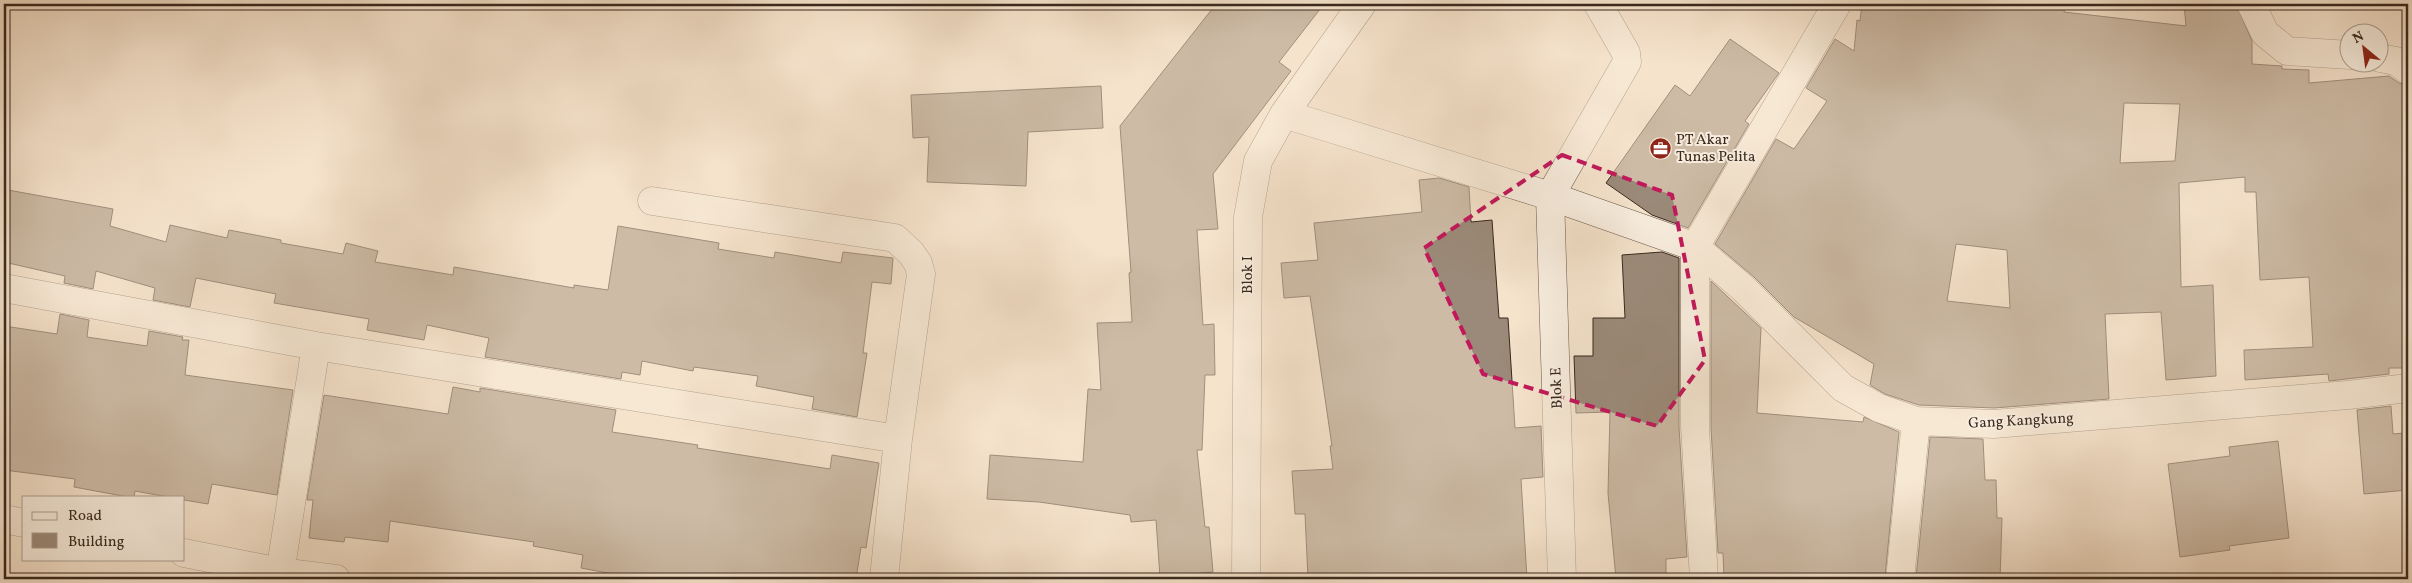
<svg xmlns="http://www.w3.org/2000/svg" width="2412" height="583" font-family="Vollkorn,serif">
  <rect width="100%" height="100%" fill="#f5e3cc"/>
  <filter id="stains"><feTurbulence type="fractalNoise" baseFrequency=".004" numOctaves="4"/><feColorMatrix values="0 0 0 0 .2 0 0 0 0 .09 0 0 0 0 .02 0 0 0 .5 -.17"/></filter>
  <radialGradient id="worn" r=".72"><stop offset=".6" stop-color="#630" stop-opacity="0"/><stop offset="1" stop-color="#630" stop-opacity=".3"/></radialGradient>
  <path fill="#9b8a79" stroke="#39291f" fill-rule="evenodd" d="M 1216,4 L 1324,4 L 1279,62 L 1291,71 L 1213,174 L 1218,229 L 1197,230 L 1203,325 L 1214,324 L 1215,375 L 1205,375 L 1202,450 L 1197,450 L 1205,527 L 1209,527 L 1213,572 L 1160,577 L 1156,520 L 1131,522 L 1130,515 L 1039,502 L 987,499 L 990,455 L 1083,462 L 1088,389 L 1101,390 L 1097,323 L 1132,322 L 1129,273 L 1131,272 L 1120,126 Z
    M 1862,4 L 2065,4 L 2064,12 L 2186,26 L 2184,4 L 2236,4 L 2252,41 L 2252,64 L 2282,66 L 2282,69 L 2309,70 L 2309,83 L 2389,76 L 2399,83 L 2408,85 L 2408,368 L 2389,368 L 2389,374 L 2329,381 L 2328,374 L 2245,380 L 2244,350 L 2313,347 L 2309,277 L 2260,280 L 2256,192 L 2245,192 L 2245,177 L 2179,183 L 2181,287 L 2213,285 L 2216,376 L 2166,380 L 2161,312 L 2105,314 L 2109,399 L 1994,408 L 1919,405 L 1885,394 L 1870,385 L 1874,364 L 1794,317 L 1754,277 L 1715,244 L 1776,139 L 1794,149 L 1827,101 L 1806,88 L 1835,39 L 1854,51 L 1857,20 L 1860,21 ZM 2124,103 L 2180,104 L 2175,161 L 2120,163 ZM 1956,244 L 2007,250 L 2010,308 L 1947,301 Z
    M 1730,39 L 1779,73 L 1745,121 L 1749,124 L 1688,228 L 1652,215 L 1606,183 L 1675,85 L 1690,96 Z
    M 1101,86 L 1103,128 L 1028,132 L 1026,186 L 927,182 L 929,137 L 913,138 L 911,95 Z
    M 1439,178 L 1469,187 L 1471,222 L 1492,220 L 1499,318 L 1508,318 L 1515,428 L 1541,426 L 1543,477 L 1521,479 L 1527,579 L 1308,579 L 1305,514 L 1295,514 L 1292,471 L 1333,469 L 1330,446 L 1332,446 L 1310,296 L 1284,298 L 1281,263 L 1318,260 L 1314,223 L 1422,212 L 1419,180 Z
    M 8,190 L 113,209 L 110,226 L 166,242 L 170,225 L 227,238 L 229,230 L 281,240 L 281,243 L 343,254 L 346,243 L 378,251 L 375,262 L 453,275 L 454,267 L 574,288 L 574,285 L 608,290 L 618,226 L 719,243 L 718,249 L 774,258 L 775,252 L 841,263 L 843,252 L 893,258 L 891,284 L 872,282 L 863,353 L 867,353 L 857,417 L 812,409 L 814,397 L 756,386 L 758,376 L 694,367 L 693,371 L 642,361 L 640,375 L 622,372 L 621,379 L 485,357 L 489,338 L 427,325 L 424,340 L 367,330 L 369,319 L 274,303 L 276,294 L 196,278 L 190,307 L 153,300 L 155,288 L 96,271 L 93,289 L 64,283 L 65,276 L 4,262 L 4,210 Z
    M 1662,252 L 1679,258 L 1679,427 L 1687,557 L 1666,559 L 1666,579 L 1616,579 L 1608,493 L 1610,412 L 1576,413 L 1574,356 L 1593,356 L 1593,318 L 1625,318 L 1622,255 Z
    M 1711,281 L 1761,328 L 1757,413 L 1863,422 L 1864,417 L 1899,432 L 1885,577 L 1875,576 L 1875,579 L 1803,579 L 1803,576 L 1724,577 L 1723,553 L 1718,553 L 1711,427 Z
    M 60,314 L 89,320 L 87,337 L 147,346 L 149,331 L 183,337 L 182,340 L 189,340 L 185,375 L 293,390 L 277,495 L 212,484 L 208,504 L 184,500 L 184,497 L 168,497 L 135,491 L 134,497 L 128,497 L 74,487 L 75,479 L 4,470 L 4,326 L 57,334 Z
    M 453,387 L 480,392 L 480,388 L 616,410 L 612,432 L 698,445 L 697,448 L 830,469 L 832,455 L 879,463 L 866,548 L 861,547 L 856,579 L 639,579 L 581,568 L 583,555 L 533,546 L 534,542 L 390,521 L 388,542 L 345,537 L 344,542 L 309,538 L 313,500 L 307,500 L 324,395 L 448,414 Z
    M 2391,406 L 2393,434 L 2405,433 L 2408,490 L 2364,494 L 2357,410 Z
    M 1930,437 L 1983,439 L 1985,480 L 1996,480 L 1997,518 L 2002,518 L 2000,579 L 1916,578 Z
    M 2278,441 L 2289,538 L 2229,546 L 2230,550 L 2180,557 L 2168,464 L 2230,456 L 2229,447 Z"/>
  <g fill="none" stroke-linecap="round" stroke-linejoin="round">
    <defs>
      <path id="minor" d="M 2251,4 L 2265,33 L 2287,51 L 2350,55
        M 2380,58 L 2396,61 L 2408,70
        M 1284,114 L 1550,196 L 1695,247 L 1743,288 L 1843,388 L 1879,408 L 1916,421 L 1994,424 L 2348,395 L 2408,388
        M 652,201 L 895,238 L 911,253 L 918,263 L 921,274 L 898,439 L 884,579
        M 4,288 L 316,346 L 898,439
        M 279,579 L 316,346
        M 1246,579 L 1248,217 L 1258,161 L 1284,114 L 1362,4
        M 1562,579 L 1550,196 L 1627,62 L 1626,53 L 1598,4
        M 1704,579 L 1695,427 L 1695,247 L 1837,4
        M 1900,579 L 1916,421"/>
      <path id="tertiary" d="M 4,519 L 24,523
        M 184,553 L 280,572 L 336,579"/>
    </defs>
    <use href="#minor" stroke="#68584a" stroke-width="29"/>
    <use href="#tertiary" stroke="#68584a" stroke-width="29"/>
    <use href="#minor" stroke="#f8edde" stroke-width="28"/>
    <use href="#tertiary" stroke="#f8edde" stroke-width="28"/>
  </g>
  <path d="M0 0H2412V583H0ZM 1562,155 L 1672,195 L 1705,360 L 1657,426 L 1483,374 L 1424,248 Z" fill="#f5e3cc" fill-opacity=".55" fill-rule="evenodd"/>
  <path fill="none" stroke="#c2185b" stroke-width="4" stroke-dasharray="10 6" stroke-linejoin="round" d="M 1562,155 L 1672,195 L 1705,360 L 1657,426 L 1483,374 L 1424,248 Z"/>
  <defs>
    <symbol id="office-disc" viewBox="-11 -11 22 22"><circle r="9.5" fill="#8f2418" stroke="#f8edde"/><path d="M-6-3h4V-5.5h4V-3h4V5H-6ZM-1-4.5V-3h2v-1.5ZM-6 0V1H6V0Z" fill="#fff"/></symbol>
  </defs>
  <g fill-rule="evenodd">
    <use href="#office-disc" x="1648" y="136" width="25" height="25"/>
  </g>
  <g text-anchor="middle" stroke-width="4" stroke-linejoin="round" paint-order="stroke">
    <g font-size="15" fill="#39291f" stroke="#f8edde" text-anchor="start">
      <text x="1676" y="144">PT Akar<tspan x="1676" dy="17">Tunas Pelita</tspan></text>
    </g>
    <g font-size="15" fill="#39291f" stroke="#f8edde">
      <text transform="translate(1247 275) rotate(-90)" y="5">Blok I</text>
      <text transform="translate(1556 388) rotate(-92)" y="5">Blok E</text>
      <text transform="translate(2021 420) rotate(-3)" y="5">Gang Kangkung</text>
    </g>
  </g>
  <rect width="2412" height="583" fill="none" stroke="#f5e3cc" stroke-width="20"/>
  <rect x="5" y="5" width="2402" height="573" fill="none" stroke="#39291f" stroke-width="2.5"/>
  <rect x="10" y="10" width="2392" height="563" fill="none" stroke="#39291f"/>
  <rect x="22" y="496" width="162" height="65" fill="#f8edde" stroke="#ac9f92"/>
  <rect x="32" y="512" width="25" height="8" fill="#f8edde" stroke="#ac9f92"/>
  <text x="68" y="520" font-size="15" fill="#39291f">Road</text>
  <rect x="32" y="533" width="25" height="15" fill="#9b8a79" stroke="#ac9f92"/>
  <text x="68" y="546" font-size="15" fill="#39291f">Building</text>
  <g transform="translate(2364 48) rotate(331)"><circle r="24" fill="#f8edde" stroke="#ac9f92"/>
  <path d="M0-4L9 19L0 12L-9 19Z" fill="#8f2418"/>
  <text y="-8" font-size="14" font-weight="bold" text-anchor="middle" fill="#39291f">N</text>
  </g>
  <rect width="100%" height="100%" filter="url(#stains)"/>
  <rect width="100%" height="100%" fill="url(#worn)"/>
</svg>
